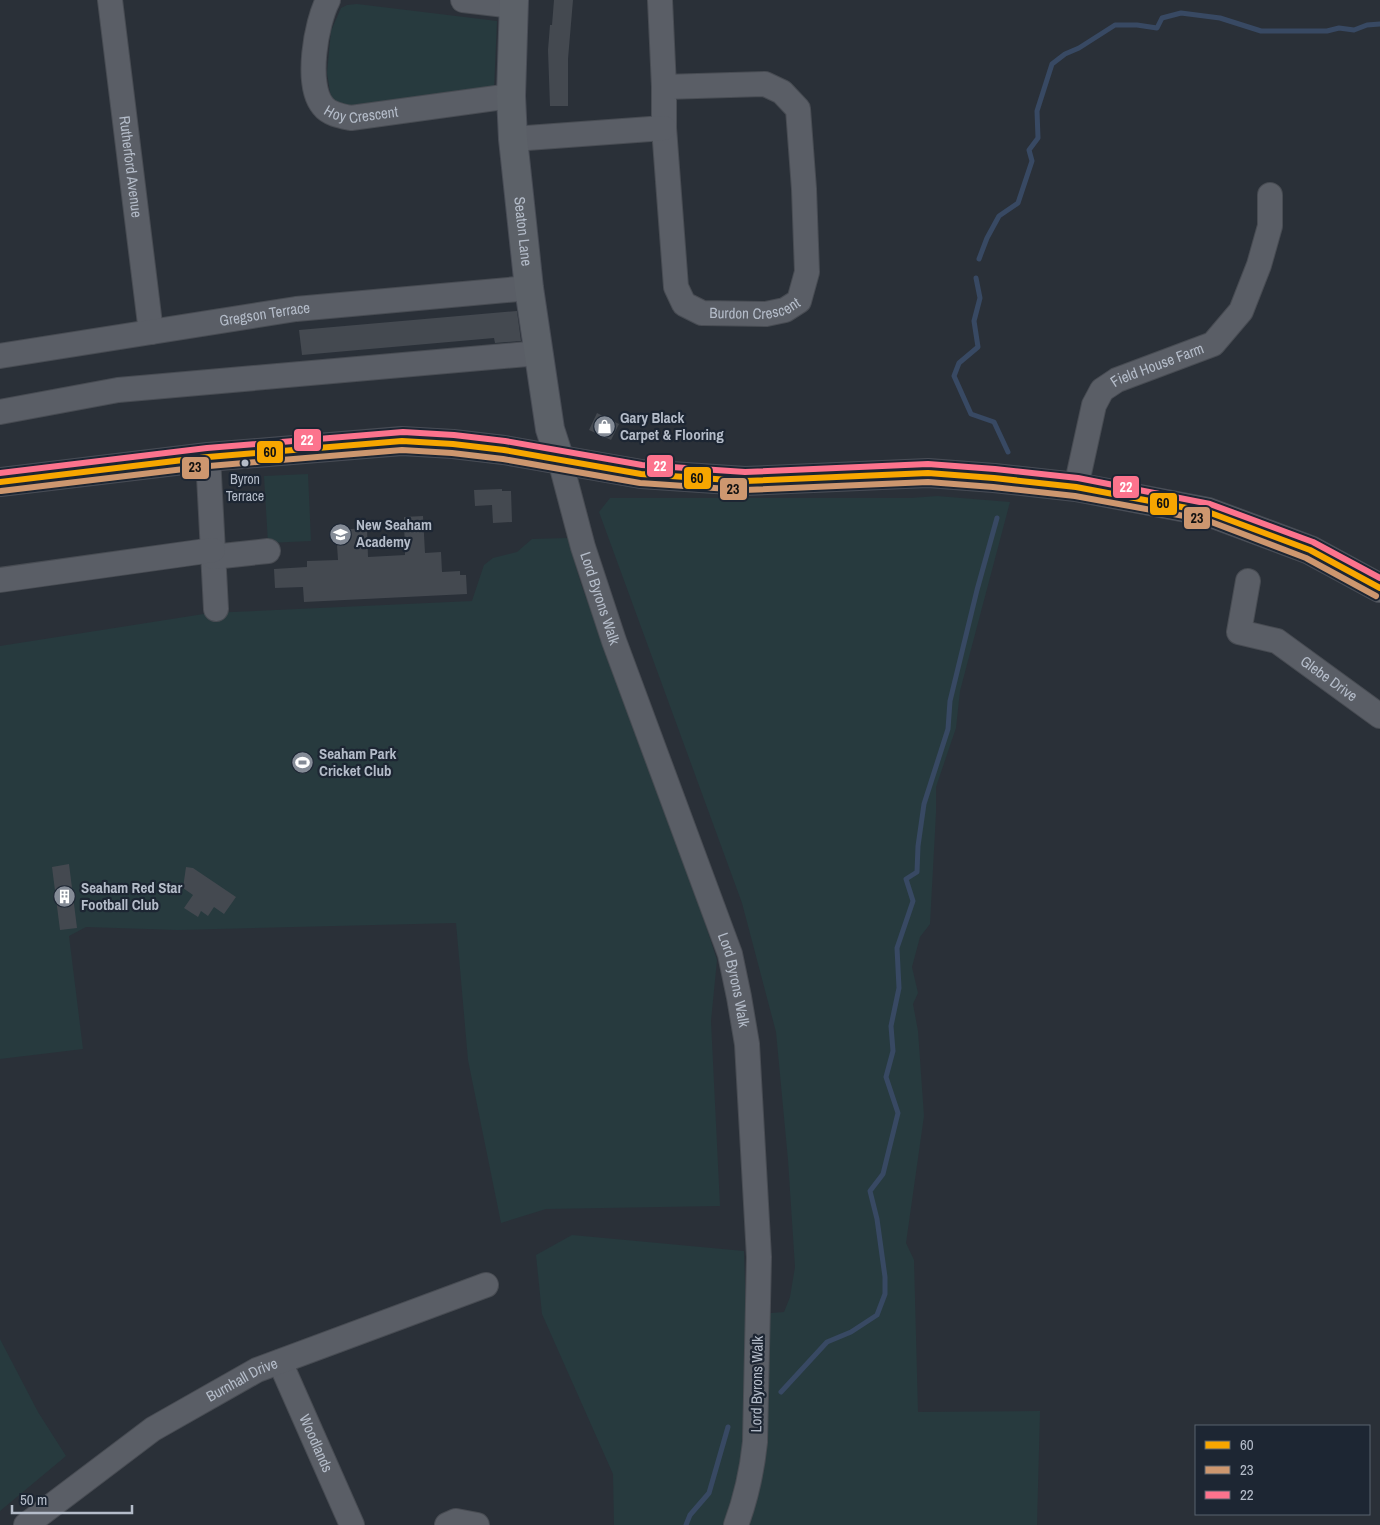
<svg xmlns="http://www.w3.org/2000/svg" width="1380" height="1525" font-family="'Archivo Narrow',sans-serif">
  <rect width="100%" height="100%" fill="#2a3038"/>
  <path fill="#273a3e" d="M 357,4 L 497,21 L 494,90 L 356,111 L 332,104 L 327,73 L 331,31 L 341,8 L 347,5 Z
    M 308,474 L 311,541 L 268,543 L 264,476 Z
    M 937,496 L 1010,502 L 960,691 L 956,728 L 936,787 L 936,813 L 930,924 L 920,937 L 912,967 L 918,993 L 913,1004 L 918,1031 L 924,1116 L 906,1243 L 914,1260 L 918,1412 L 1040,1411 L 1037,1525 L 614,1525 L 613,1474 L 542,1314 L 536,1255 L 572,1235 L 744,1251 L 746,1315 L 784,1312 L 790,1297 L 795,1267 L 788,1160 L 776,1032 L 742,903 L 599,512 L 610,498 L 911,498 Z
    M 568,538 L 581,584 L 694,889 L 717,960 L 711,1021 L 720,1206 L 546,1209 L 501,1223 L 468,1060 L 456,923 L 178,930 L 86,927 L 69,936 L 83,1049 L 0,1059 L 0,646 L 210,613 L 472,601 L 484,565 L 493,558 L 517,552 L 532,539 Z
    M 0,1339 L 38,1412 L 66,1456 L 0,1511 Z"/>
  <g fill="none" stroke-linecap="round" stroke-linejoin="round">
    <path stroke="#384963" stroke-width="5" d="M 979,259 L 987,238 L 999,216 L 1018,203 L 1032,161 L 1029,150 L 1038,138 L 1037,111 L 1052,64 L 1065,54 L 1079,48 L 1115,25 L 1137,25 L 1157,28 L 1162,18 L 1181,13 L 1220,18 L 1261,31 L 1327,31 L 1339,28 L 1354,30 L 1367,25 L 1380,24
      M 976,278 L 980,298 L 974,321 L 978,347 L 959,363 L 954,376 L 971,414 L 994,422 L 1008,452
      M 781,1392 L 827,1342 L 851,1332 L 877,1315 L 885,1294 L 885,1277 L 877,1219 L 870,1191 L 883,1174 L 898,1113 L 886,1077 L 893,1051 L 891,1026 L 899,988 L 897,948 L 913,901 L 906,879 L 917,872 L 918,846 L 924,804 L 948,729 L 950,701 L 977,590 L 997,518
      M 686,1525 L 690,1515 L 709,1493 L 728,1427"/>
  </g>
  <path fill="#444950" d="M 554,0 L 573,0 L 568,59 L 568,106 L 550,106 L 548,50 L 550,25 L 552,25 Z
    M 517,311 L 521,341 L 495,343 L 494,338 L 302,355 L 299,330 Z
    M 597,413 L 619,424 L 611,440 L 589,430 Z
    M 502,489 L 502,491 L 511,491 L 512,522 L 493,523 L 492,505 L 475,506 L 474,490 Z
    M 423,516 L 425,553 L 441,552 L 442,572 L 460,571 L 460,575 L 466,575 L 467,594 L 304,602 L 303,587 L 275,588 L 274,569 L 307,567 L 307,561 L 338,560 L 336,530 L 367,528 L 368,557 L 405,555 L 404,517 Z
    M 69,864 L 77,928 L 60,930 L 52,867 Z
    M 186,867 L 193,868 L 236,897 L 224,914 L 214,907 L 208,916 L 201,911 L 198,917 L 184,908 L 193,895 L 183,888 Z"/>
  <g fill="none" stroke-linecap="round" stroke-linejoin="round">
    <defs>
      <g id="minor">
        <path id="s1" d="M 110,0 L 151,332"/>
        <path id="s2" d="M 328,0 C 316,23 305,85 323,106 C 329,114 341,116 351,118 L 511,96"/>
        <path d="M 463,0 L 513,6"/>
        <path id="s3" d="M 660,0 L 664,87 L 664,128 L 676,287 L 684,304 L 702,313 L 766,314 L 785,310 L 799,301 L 807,272 L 804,189 L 798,109 L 782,92 L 765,84 L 664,87"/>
        <path d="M 513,139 L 664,128"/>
        <path id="s4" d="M 0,356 L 296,309 L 529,288"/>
        <path d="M 0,412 L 118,390 L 539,353"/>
        <path d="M 208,457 L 216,609"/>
        <path id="s5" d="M 560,460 L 583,547 L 614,641 L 730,954 L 739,997 L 747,1044 L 759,1257 L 755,1442 C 752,1471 746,1498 736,1525"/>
        <path id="s6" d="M 1076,487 L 1094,405 L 1102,390 L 1117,380 L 1213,344 L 1241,311 L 1259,265 L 1270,226 L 1270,195"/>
        <path d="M 213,557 L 268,551"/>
        <path d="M 0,580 L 213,550"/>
        <path id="s7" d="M 1248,581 L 1239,632 L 1277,641 L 1380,716"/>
        <path id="s8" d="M 280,1362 L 352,1525"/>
        <path id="s9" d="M 26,1525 L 153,1429 L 257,1370 L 486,1285"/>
        <path d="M 447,1525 L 456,1521 L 477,1525"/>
      </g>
      <g id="major">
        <path id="s10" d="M 514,0 L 511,96 L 513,139 L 529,288 L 550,429 L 560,460"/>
        <path d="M 0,482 L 208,457 L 402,441 L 453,444 L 504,450 L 641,474 L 745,481 L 928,473 L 994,478 L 1076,487 L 1208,512 L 1310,550 L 1380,588"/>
      </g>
    </defs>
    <use href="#minor" stroke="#484c53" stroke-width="26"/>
    <use href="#major" stroke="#484c55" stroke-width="30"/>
    <use href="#minor" stroke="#5a5e66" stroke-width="24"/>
    <use href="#major" stroke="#5c6168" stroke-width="28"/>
    <defs>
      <path id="bus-1" d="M 0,482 L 208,457 L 402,441 L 453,444 L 504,450 L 641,474 L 745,481 L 928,473 L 994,478 L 1076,487 L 1208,512 L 1310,550 L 1380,588"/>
      <path id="bus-2" d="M 1,491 L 209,466 L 402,450 L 452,453 L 503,459 L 640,483 L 744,490 L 928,482 L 993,487 L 1075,496 L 1206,520 L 1306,558 L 1376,596"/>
      <path id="bus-3" d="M 0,473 L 207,448 L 403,432 L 454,435 L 505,441 L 642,465 L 745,472 L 928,464 L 995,469 L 1078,478 L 1210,504 L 1313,542 L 1380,578"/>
    </defs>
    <use href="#bus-1" stroke="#1d2633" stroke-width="10"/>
    <use href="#bus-2" stroke="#1d2633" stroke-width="10"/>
    <use href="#bus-3" stroke="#1d2633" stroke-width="10"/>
    <use href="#bus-1" stroke="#f7a600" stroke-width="6"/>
    <use href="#bus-2" stroke="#cd976f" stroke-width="6"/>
    <use href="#bus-3" stroke="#fc738d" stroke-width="6"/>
  </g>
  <defs>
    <symbol id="shop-disc" viewBox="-11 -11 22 22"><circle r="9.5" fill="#848b96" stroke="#1d2633"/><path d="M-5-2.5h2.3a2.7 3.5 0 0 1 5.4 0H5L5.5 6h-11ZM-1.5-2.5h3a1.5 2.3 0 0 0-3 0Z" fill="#fff"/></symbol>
    <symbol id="school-disc" viewBox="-11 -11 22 22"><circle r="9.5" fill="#848b96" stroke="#1d2633"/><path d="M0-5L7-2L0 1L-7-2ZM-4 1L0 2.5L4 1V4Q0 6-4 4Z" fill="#fff"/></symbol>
    <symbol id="stadium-disc" viewBox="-11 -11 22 22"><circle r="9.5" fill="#848b96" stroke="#1d2633"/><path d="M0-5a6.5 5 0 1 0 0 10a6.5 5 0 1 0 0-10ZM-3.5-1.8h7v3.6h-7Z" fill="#fff"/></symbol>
    <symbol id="building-disc" viewBox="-11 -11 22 22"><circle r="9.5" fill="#848b96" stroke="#1d2633"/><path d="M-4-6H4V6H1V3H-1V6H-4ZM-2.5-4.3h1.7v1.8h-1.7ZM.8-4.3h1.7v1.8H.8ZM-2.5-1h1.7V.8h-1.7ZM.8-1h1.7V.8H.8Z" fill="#fff"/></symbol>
  </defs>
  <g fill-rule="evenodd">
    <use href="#shop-disc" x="592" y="414" width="25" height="25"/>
    <use href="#school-disc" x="328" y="522" width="25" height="25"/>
    <use href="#stadium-disc" x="290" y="750" width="25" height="25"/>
    <use href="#building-disc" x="52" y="884" width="25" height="25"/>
  </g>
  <circle fill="#b4bcc9" stroke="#1d2633" stroke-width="2" cx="245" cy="463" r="4.5"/>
  <g text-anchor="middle" stroke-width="4.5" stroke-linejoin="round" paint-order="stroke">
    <g font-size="14" fill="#b4bcc9" stroke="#1d2633">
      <text x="245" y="484">Byron<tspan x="245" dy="17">Terrace</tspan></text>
    </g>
    <g font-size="15" fill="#b4bcc9" stroke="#1d2633">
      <text dy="5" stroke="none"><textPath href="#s2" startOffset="151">Hoy Crescent</textPath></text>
      <text dy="5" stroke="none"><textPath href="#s1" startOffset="168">Rutherford Avenue</textPath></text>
      <text dy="5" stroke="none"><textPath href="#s10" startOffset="232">Seaton Lane</textPath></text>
      <text dy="5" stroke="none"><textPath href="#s3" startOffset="380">Burdon Crescent</textPath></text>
      <text dy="5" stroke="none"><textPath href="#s4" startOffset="268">Gregson Terrace</textPath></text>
      <text dy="5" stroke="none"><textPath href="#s6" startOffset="162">Field House Farm</textPath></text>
      <text dy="5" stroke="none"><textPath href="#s5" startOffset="144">Lord Byrons Walk</textPath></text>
      <text dy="5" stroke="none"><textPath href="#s7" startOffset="155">Glebe Drive</textPath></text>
      <text dy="5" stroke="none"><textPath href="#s5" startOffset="549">Lord Byrons Walk</textPath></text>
      <text dy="5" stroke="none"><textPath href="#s9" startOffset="261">Burnhall Drive</textPath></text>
      <text transform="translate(757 1384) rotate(-89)" y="5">Lord Byrons Walk</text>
      <text dy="5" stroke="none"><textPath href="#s8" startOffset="89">Woodlands</textPath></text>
    </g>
    <g font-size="15" font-weight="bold" fill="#b4bcc9" stroke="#1d2633" text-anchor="start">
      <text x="620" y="423">Gary Black<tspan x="620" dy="17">Carpet &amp; Flooring</tspan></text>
      <text x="356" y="530">New Seaham<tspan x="356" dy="17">Academy</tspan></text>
      <text x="319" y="759">Seaham Park<tspan x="319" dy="17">Cricket Club</tspan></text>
      <text x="81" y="893">Seaham Red Star<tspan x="81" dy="17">Football Club</tspan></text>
    </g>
  </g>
  <g stroke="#1d2633" stroke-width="2">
    <rect x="293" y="428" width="29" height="24" rx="5" fill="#fc738d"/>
    <rect x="256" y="440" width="28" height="24" rx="5" fill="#f7a600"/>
    <rect x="646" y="454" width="28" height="24" rx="5" fill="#fc738d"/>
    <rect x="181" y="456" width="29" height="24" rx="5" fill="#cd976f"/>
    <rect x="683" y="466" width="29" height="24" rx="5" fill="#f7a600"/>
    <rect x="1112" y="475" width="28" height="24" rx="5" fill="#fc738d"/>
    <rect x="719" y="477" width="29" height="24" rx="5" fill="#cd976f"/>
    <rect x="1149" y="492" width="29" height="24" rx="5" fill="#f7a600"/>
    <rect x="1183" y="506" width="28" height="24" rx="5" fill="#cd976f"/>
  </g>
  <g font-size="14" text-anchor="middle" font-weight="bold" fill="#fff">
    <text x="307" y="445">22</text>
    <text x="660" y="471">22</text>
    <text x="1126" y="492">22</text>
  </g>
  <g font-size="14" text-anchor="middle" font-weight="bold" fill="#111">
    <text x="270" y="457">60</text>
    <text x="195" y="472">23</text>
    <text x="697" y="483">60</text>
    <text x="733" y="494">23</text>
    <text x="1163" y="508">60</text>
    <text x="1197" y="523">23</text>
  </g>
  <rect x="1195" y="1425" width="175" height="90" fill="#1d2633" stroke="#59626f"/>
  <rect x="1205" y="1441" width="25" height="8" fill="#f7a600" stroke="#59626f"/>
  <text x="1240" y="1450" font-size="15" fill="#b4bcc9">60</text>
  <rect x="1205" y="1466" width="25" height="8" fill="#cd976f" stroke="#59626f"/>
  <text x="1240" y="1475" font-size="15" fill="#b4bcc9">23</text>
  <rect x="1205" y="1491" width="25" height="8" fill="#fc738d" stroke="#59626f"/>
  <text x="1240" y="1500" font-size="15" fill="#b4bcc9">22</text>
  <path d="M12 1505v8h120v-8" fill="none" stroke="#b4bcc9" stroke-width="2.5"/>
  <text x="20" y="1505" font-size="15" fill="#b4bcc9" stroke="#1d2633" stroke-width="4" paint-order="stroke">50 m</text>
</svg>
